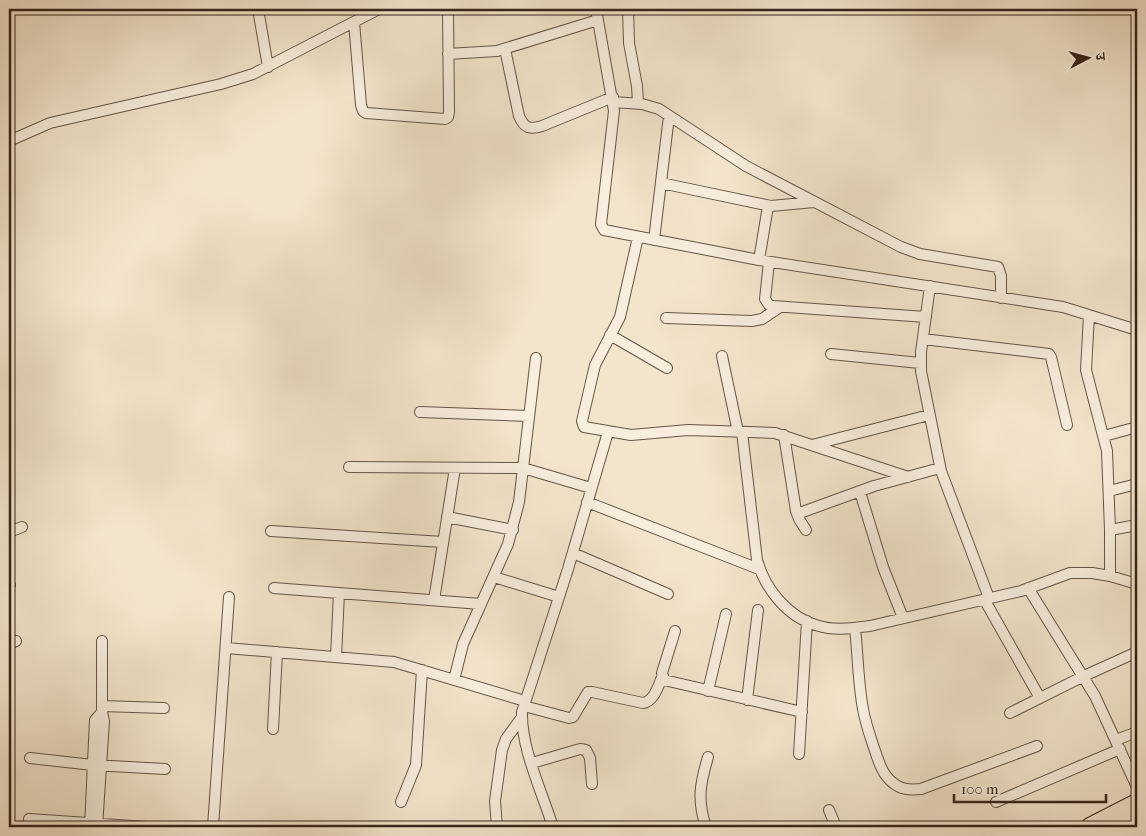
<svg xmlns="http://www.w3.org/2000/svg" width="1146" height="836" font-family="'IM FELL French Canon','Noto Serif Devanagari',serif">
  <rect width="100%" height="100%" fill="#f3e5cc"/>
  <filter id="stains"><feTurbulence type="fractalNoise" baseFrequency=".004" numOctaves="4"/><feColorMatrix values="0 0 0 0 .2 0 0 0 0 .09 0 0 0 0 .02 0 0 0 .5 -.17"/></filter>
  <radialGradient id="worn" r=".72"><stop offset=".6" stop-color="#630" stop-opacity="0"/><stop offset="1" stop-color="#630" stop-opacity=".3"/></radialGradient>
  <g fill="none" stroke-linecap="round" stroke-linejoin="round">
    <defs>
      <path id="minor" d="M 258,9 L 268,67
        M 596,9 L 614,111 L 601,224 L 604,230 L 759,260 L 1063,307 L 1137,330
        M 628,9 L 629,43 L 637,86 L 638,103
        M 354,22 L 361,105 L 363,111 L 366,113 L 445,119 L 448,117 L 449,112 L 448,9
        M 505,49 L 519,116 C 524,128 530,130 542,126 L 613,97
        M 448,54 L 497,51 L 598,20
        M 613,102 L 642,104 L 659,109 L 746,166 L 901,247 L 920,254 L 998,267 L 1001,276 L 1001,298
        M 9,141 L 50,123 L 221,84 L 253,74 L 379,9
        M 661,183 L 771,206 L 814,202
        M 638,237 L 620,317 L 595,365 L 582,421 L 584,427 L 631,435 L 688,430 L 775,433 L 908,477
        M 654,240 L 669,116
        M 759,260 L 768,206
        M 769,262 L 765,299 L 769,305 L 773,306 L 926,317
        M 930,286 L 921,352 L 921,371 L 941,471 L 989,598
        M 1089,315 L 1086,370 L 1107,451 L 1110,530 L 1110,576
        M 666,318 L 752,321 L 762,319 L 780,307
        M 610,335 L 667,368
        M 923,339 L 1049,354 L 1051,357 L 1067,425
        M 831,354 L 920,363
        M 722,356 L 738,432
        M 420,412 L 529,416
        M 742,432 L 757,560 C 765,589 788,618 819,626 C 835,631 853,628 870,626 L 1021,591 L 1070,573 L 1092,573 L 1110,576 L 1137,584
        M 784,435 L 796,511 L 799,519 L 806,530
        M 1104,436 L 1137,427
        M 812,445 L 929,415
        M 349,467 L 523,468 L 591,488
        M 1109,491 L 1137,484
        M 860,492 L 883,567 L 903,618
        M 587,502 L 759,569
        M 797,514 L 874,486 L 940,468
        M 447,517 L 513,530
        M 1110,530 L 1137,525
        M 271,531 L 443,542
        M 9,532 L 22,527
        M 573,553 L 668,594
        M 494,577 L 559,597
        M 9,585 L 10,585
        M 274,588 L 481,604
        M 1028,588 L 1095,696 L 1137,787
        M 984,599 L 1040,698
        M 434,600 L 455,468
        M 855,628 C 858,655 858,682 863,709 C 865,721 869,733 873,745 C 878,759 881,773 892,782 C 901,790 910,790 921,789 L 1037,746
        M 675,631 L 662,673 L 664,680 L 802,712
        M 9,644 L 16,641
        M 226,648 L 394,662 L 525,701
        M 336,657 L 339,593
        M 454,680 L 463,644 L 508,544 L 519,502 L 536,358
        M 708,691 L 726,614
        M 747,700 L 758,610
        M 102,706 L 164,708
        M 524,706 L 569,718 L 573,717 L 588,692 L 592,692 L 643,703 C 654,701 658,687 662,677
        M 1010,713 L 1084,676 L 1137,652
        M 273,729 L 277,652
        M 1116,740 L 1137,732
        M 799,754 L 807,621
        M 30,758 L 93,765 L 165,769
        M 532,763 L 580,749 L 586,750 L 590,758 L 592,784
        M 401,802 L 416,765 L 422,670
        M 996,802 L 1120,749
        M 829,810 L 836,827
        M 29,819 L 147,827
        M 90,827 L 95,720 L 102,712
        M 97,827 L 104,721 L 102,712 L 102,641
        M 213,827 L 229,597
        M 497,827 L 495,801 L 502,750 L 506,739 L 522,717
        M 553,827 C 542,792 521,748 522,712 L 568,569 L 608,432
        M 706,827 C 697,800 700,784 708,757"/>
      <path id="trunk" d="M 1090,827 L 1137,803
        M 1120,827 L 1137,819"/>
    </defs>
    <use href="#minor" stroke="#655547" stroke-width="12"/>
    <use href="#trunk" stroke="#36251b" stroke-width="20"/>
    <use href="#minor" stroke="#f7eede" stroke-width="10"/>
    <use href="#trunk" stroke="#f3e5cc" stroke-width="18"/>
  </g>
  <rect width="1146" height="836" fill="none" stroke="#f3e5cc" stroke-width="30"/>
  <rect x="10" y="10" width="1126" height="816" fill="none" stroke="#36251b" stroke-width="2.5"/>
  <rect x="15" y="15" width="1116" height="806" fill="none" stroke="#36251b"/>
  <g transform="translate(1088 58) rotate(84)" stroke="#f7eede" stroke-width="4" paint-order="stroke">
  <path d="M0-4L9 19L0 12L-9 19Z" fill="#36251b"/>
  <text y="-8" font-size="14" font-weight="bold" text-anchor="middle" fill="#36251b">उ</text>
  </g>
  <path d="M954 794v8h152v-8" fill="none" stroke="#36251b" stroke-width="2.5"/>
  <text x="961" y="794" font-size="15" fill="#36251b" stroke="#f7eede" stroke-width="4" paint-order="stroke">100 m</text>
  <rect width="100%" height="100%" filter="url(#stains)"/>
  <rect width="100%" height="100%" fill="url(#worn)"/>
</svg>
